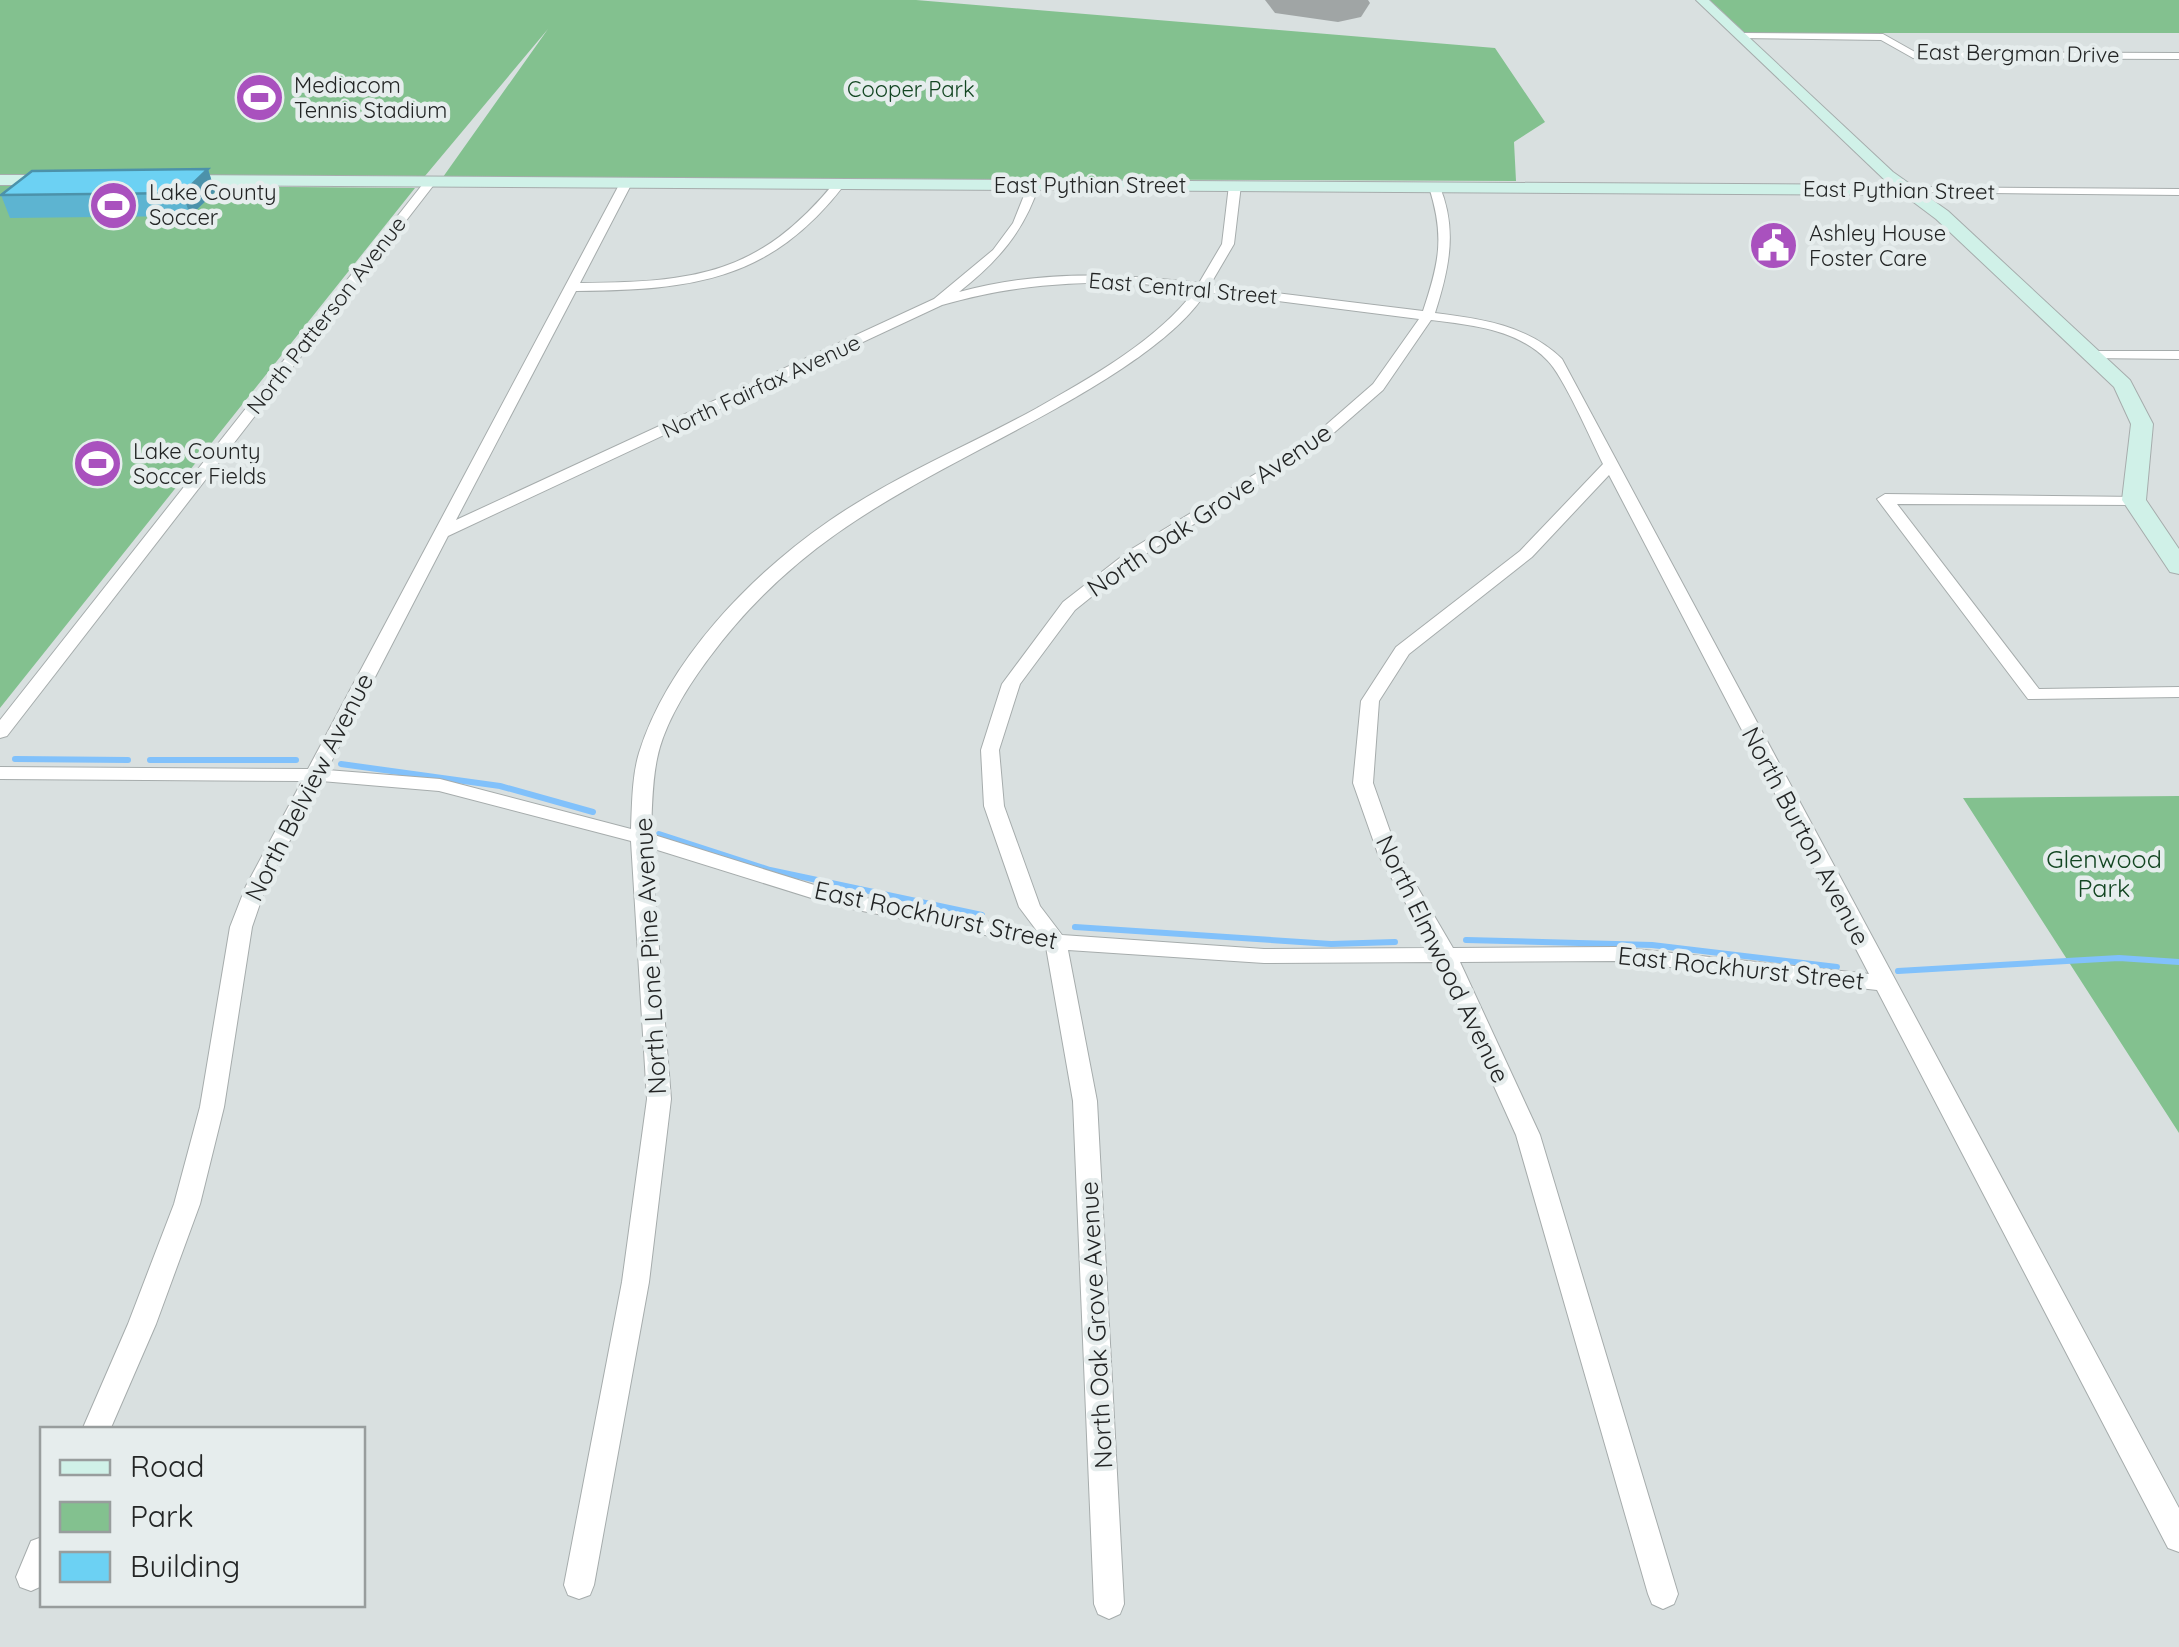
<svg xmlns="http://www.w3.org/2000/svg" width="2179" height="1647" font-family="Quicksand,sans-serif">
  <rect width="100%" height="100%" fill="#d9e0e0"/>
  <path fill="#83c18f" d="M 0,0 L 916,0 L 1495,48 L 1545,122 L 1514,142 L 1516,181 L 443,177 L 548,29 L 425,176 L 0,174 Z
    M 1710,0 L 2179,0 L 2179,33 L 1745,33 Z
    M 0,185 L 415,188 L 0,708 Z
    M 2179,796 L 2179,1133 L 1963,798 Z"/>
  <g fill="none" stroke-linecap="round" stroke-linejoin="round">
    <path stroke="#81c1fb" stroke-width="6" d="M 15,759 L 128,760
      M 150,760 L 296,760
      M 341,764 L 500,786 L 593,812
      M 659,834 L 770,870 L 982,915
      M 1075,927 L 1331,944 L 1395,942
      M 1466,940 L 1652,945 L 1837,967
      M 1898,971 L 2119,958 L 2179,962"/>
    <path fill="#a0a5a5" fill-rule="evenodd" d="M 1265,0 L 1368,0 L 1370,3 L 1361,17 L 1338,22 L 1275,13 Z"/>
    <defs>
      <path id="street" d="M 1741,33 L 1883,34 L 1915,52 L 2179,53 L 2179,59 L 1913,58 L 1881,40 L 1738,38 Z
        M 426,180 L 436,182 L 7,736 L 0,738 L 0,720 Z
        M 626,180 L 632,183 L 580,283 C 695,282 759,275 835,182 L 845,184 C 770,282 691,290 576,291 L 456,520 L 934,299 L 993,250 L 1013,223 L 1029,183 L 1039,185 C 1024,232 997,262 959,292 C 1039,270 1117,273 1199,283 L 1222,244 L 1229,185 L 1235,182 L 1241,185 L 1234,244 L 1210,285 L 1423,311 C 1439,263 1445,237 1429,187 L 1439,185 C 1458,229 1449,269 1435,313 C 1482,319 1527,325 1562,359 L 2179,1508 L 2179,1552 L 2168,1548 L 1877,990 L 1616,961 L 1460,962 L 1540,1135 L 1678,1594 L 1674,1604 L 1663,1609 L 1652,1604 L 1648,1594 L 1516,1135 L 1438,962 L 1264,963 L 1068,950 L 1097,1101 L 1124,1604 L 1120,1614 L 1109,1619 L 1098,1614 L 1094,1604 L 1073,1101 L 1046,947 L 837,906 L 651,848 L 671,1099 L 649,1282 L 594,1585 L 590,1595 L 579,1599 L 568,1595 L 564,1585 L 622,1282 L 647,1099 L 631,841 L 439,791 L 321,781 L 266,886 L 252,927 L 224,1107 L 200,1204 L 156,1324 L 110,1430 L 82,1430 L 128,1324 L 174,1204 L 200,1107 L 230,927 L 246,886 L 302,781 L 0,779 L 0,767 L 308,769 L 620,183 ZM 1126,282 L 1195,290 C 1158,340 1090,378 1037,408 C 968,446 894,476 829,521 C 751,575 668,660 639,753 C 632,776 632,805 631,829 L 440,779 L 327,770 L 448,536 L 942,305 C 1008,286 1058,283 1126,282 ZM 1206,292 L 1419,319 L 1373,384 L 1303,445 L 1130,550 L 1063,602 L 1002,684 L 981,750 L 984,806 L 1019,907 L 1037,931 L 840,893 L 651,834 C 652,810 652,783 657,759 C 664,724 688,686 709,658 C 806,527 921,484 1057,408 C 1103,382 1179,337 1206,292 ZM 1431,320 C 1471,325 1517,329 1547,360 C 1563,375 1591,440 1603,464 L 1520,551 L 1396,647 L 1361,701 L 1353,783 L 1378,854 L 1431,948 L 1264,949 L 1062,935 L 1040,906 L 1004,806 L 999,750 L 1020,684 L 1075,610 L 1142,556 L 1313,451 L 1383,390 ZM 1609,475 L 1869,974 L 1616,947 L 1453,948 L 1398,854 L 1373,783 L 1379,701 L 1409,654 L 1532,557 Z
        M 1908,187 L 2179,189 L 2179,195 L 1904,192 L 1902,190 Z
        M 2094,351 L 2179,351 L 2179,359 L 2089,358 L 2087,355 Z
        M 1885,494 L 2139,497 L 2142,500 L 2134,505 L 1897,504 L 2039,689 L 2179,687 L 2179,697 L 2028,699 L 1877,499 Z
        M 42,1537 L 42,1586 L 31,1591 L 20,1587 L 16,1577 L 31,1541 Z"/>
      <path id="secondary" d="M 1696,0 L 1709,0 L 1893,172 L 1948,211 L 2130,380 L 2153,424 L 2146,500 L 2179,549 L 2179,574 L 2170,572 L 2122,500 L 2131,424 L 2114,387 L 1936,219 L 1904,195 L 173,185 L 165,180 L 173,175 L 1890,185 Z
        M 0,175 L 62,175 L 70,180 L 62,185 L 0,185 Z"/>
    </defs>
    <use href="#street" stroke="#a6acac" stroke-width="2"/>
    <use href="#secondary" stroke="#a6acac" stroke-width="2"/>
    <use href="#street" fill="#fff" fill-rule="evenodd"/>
    <use href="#secondary" fill="#d0f1e8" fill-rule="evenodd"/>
  </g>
  <path fill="#5db4d1" d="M 208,169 L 215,192 L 190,216 L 10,218 L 1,195 Z"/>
  <path fill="#4c92aa" d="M 208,169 L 215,192 L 190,216 L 183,193 Z"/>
  <path fill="#6cd1f3" stroke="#4c92aa" stroke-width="2.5" d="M 208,169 L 183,193 L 1,195 L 32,171 Z"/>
  <defs>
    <symbol id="stadium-disc" viewBox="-11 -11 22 22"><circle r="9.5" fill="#a951be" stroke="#e6eded"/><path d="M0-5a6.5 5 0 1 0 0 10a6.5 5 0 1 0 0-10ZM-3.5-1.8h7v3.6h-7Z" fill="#fff"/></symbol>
    <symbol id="civic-disc" viewBox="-11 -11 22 22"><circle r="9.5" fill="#a951be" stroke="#e6eded"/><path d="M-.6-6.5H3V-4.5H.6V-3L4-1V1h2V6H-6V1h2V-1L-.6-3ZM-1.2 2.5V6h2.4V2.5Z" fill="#fff"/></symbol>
  </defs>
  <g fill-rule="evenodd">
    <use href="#stadium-disc" x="232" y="70" width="55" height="55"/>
    <use href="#stadium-disc" x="86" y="178" width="55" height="55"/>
    <use href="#civic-disc" x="1746" y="218" width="55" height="55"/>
    <use href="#stadium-disc" x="70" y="436" width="55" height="55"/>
  </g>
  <g text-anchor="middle" stroke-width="9" stroke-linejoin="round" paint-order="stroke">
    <g font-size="22" fill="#232525" stroke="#e6eded">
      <text transform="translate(2018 53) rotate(1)" y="8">East Bergman Drive</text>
      <text x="1090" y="193">East Pythian Street</text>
      <text transform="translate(1899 190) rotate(1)" y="8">East Pythian Street</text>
      <text transform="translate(1183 288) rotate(5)" y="8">East Central Street</text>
      <text transform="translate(326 315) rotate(-52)" y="8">North Patterson Avenue</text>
      <text transform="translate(761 386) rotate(-25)" y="8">North Fairfax Avenue</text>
    </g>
    <g font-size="22" fill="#232525" stroke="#e6eded" text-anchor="start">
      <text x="294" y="93">Mediacom<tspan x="294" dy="25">Tennis Stadium</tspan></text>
      <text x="149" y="200">Lake County<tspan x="149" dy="25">Soccer</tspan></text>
      <text x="1809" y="241">Ashley House<tspan x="1809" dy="25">Foster Care</tspan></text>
      <text x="133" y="459">Lake County<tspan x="133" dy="25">Soccer Fields</tspan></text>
    </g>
    <g font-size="22" fill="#134622" stroke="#e6eded">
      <text x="911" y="97">Cooper Park</text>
    </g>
    <g font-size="25" fill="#232525" stroke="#e6eded">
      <text transform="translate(1209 510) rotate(-34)" y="9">North Oak Grove Avenue</text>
      <text transform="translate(309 787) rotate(-63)" y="9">North Belview Avenue</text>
      <text transform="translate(1806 836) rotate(62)" y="9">North Burton Avenue</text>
      <text transform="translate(936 915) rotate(12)" y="9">East Rockhurst Street</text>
      <text transform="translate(650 956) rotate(-93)" y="9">North Lone Pine Avenue</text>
      <text transform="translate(1443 959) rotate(64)" y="9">North Elmwood Avenue</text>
      <text transform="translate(1741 968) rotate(6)" y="9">East Rockhurst Street</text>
      <text transform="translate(1096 1325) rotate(-93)" y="9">North Oak Grove Avenue</text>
    </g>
    <g font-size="25" fill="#134622" stroke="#e6eded">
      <text x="2104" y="868">Glenwood<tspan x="2104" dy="29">Park</tspan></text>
    </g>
  </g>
  <rect x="40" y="1427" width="325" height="180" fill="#e6eded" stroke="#989d9d" stroke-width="2.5"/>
  <rect x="60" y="1460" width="50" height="15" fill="#d0f1e8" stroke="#989d9d" stroke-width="2.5"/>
  <text x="130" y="1477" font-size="30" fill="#232525">Road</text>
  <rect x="60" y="1502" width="50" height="30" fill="#83c18f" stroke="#989d9d" stroke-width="2.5"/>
  <text x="130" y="1527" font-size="30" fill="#232525">Park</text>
  <rect x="60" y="1552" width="50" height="30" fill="#6cd1f3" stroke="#989d9d" stroke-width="2.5"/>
  <text x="130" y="1577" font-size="30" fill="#232525">Building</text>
</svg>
